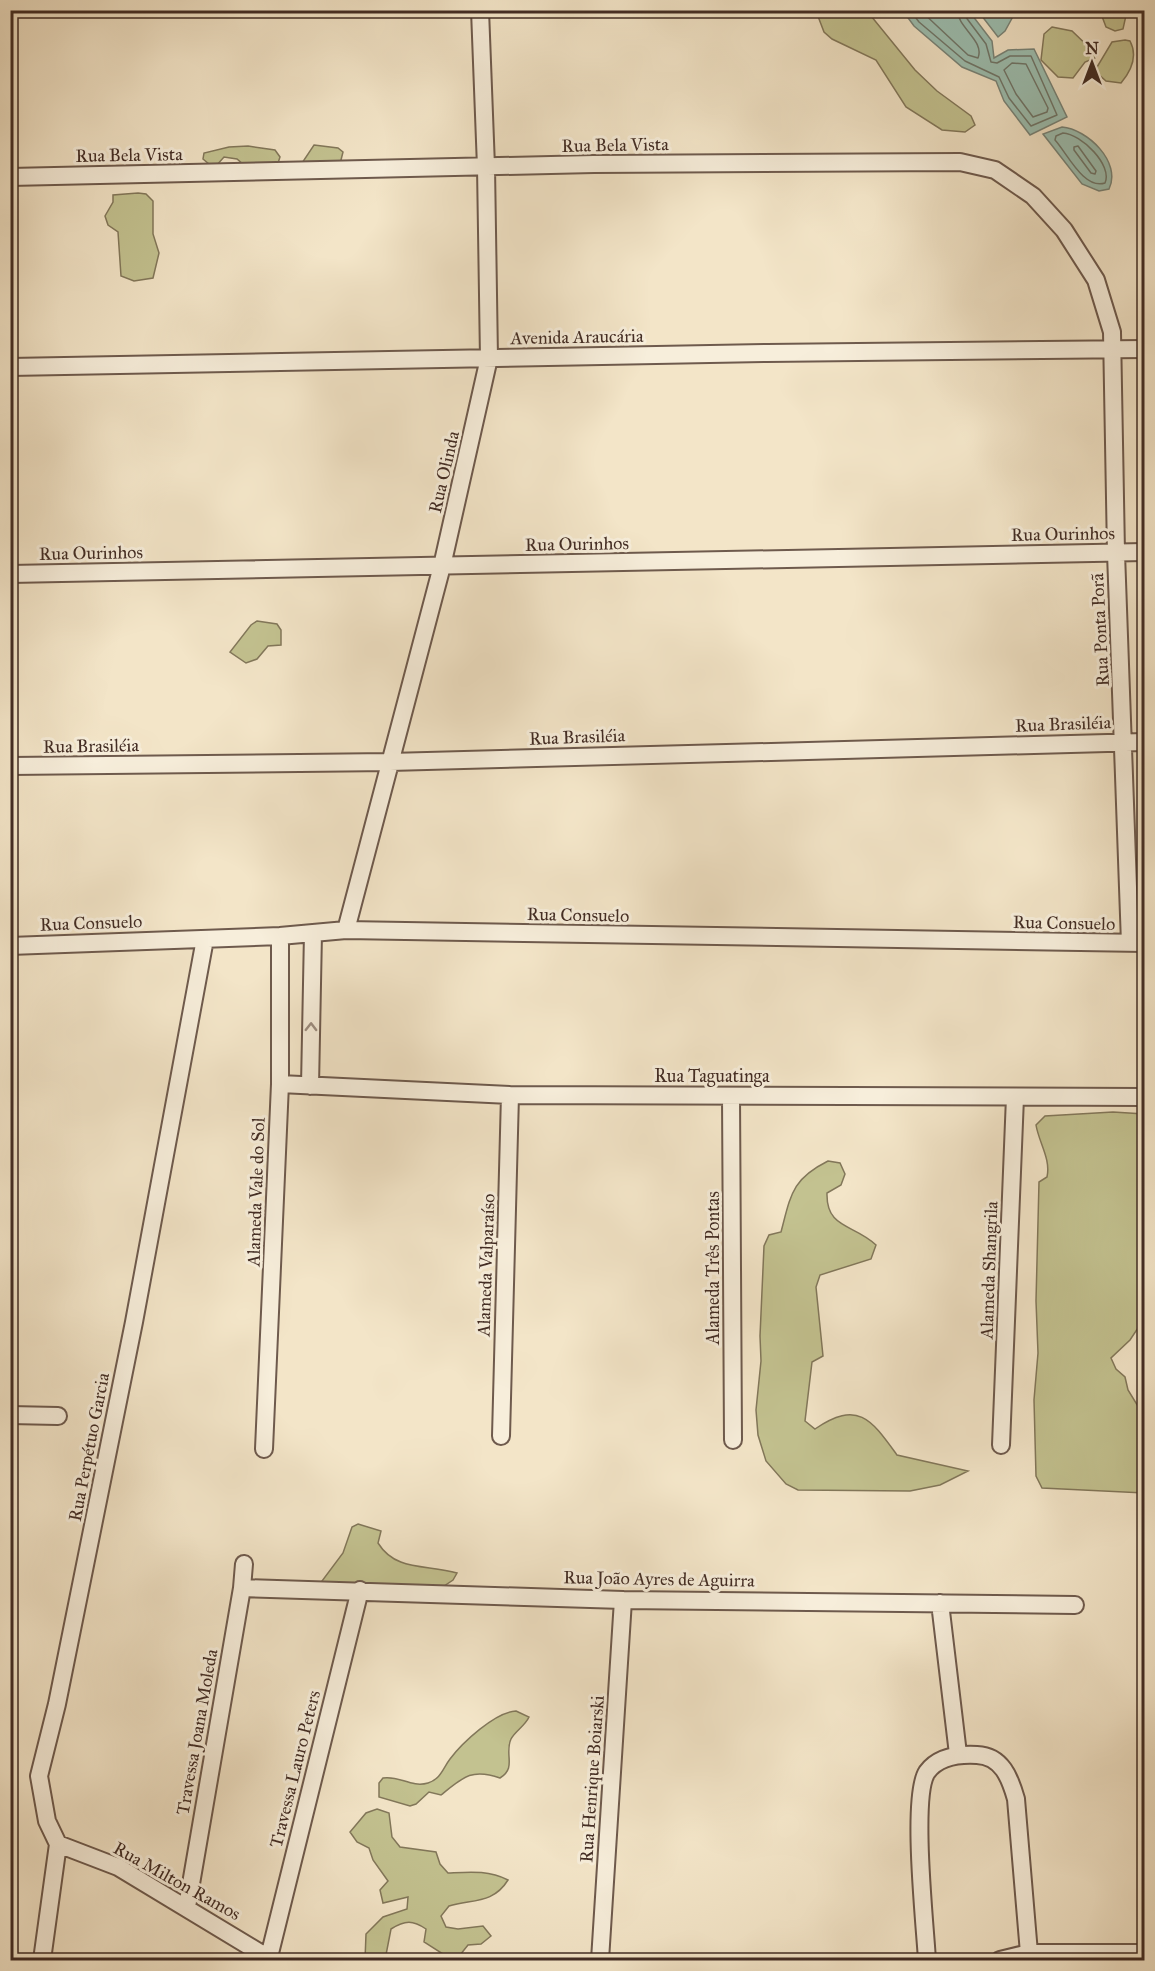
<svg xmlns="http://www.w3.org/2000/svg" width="1155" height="1971" font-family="'IM FELL Great Primer',serif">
  <rect width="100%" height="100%" fill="#f3e5c8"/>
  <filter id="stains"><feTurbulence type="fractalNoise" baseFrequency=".00333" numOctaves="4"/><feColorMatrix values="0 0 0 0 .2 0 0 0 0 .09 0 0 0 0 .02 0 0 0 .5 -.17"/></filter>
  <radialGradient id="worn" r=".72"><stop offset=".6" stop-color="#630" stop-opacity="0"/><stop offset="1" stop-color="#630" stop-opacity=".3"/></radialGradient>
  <path fill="#c3c290" stroke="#82775a" stroke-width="1.5" d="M 816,11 L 867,11 L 915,70 L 937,91 L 971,116 L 975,125 L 965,132 L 942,130 L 906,107 L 876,60 L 832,39 L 824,32 Z
    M 1100,11 L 1127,11 L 1123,29 L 1115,31 L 1106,27 Z
    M 1052,27 L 1072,31 L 1096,54 L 1095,58 L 1085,62 L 1073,78 L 1058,77 L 1041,60 L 1044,34 Z
    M 1125,40 L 1130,41 C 1138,56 1131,71 1121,83 L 1106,81 L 1096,72 L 1097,67 L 1112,42 Z
    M 314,145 L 338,148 L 343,152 L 340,164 L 302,163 Z
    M 248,146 L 275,150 L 280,157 L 278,163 L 244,165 L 237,159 L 224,157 L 216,166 L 209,164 L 203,159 L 204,153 L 229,147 Z
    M 138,193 L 146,194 L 153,201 L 153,234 L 159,253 L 153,278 L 134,281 L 121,276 L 118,232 L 108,225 L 105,216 L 113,202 L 113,195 Z
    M 257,621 L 277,624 L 281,630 L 281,645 L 268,646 L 257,659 L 246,663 L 230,652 L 251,625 Z
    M 1113,1112 L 1144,1114 L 1144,1319 L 1130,1340 L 1111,1358 L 1116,1369 L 1125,1377 L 1128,1390 L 1144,1416 L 1144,1493 L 1042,1488 L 1036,1476 L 1034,1400 L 1038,1353 L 1036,1301 L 1039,1182 L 1047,1177 C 1051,1159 1039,1143 1036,1125 L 1045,1116 Z
    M 828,1161 L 840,1163 L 845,1174 L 841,1185 L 827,1193 C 826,1229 854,1224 876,1245 L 871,1259 L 820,1275 L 816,1287 L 823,1356 L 812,1362 L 805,1421 L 815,1429 C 858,1400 871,1419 897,1455 L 968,1471 L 940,1485 L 910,1491 L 798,1490 L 786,1484 L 766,1461 L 758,1435 L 756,1410 L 761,1361 L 760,1336 L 764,1246 L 769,1235 L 781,1232 C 791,1194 792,1179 828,1161 Z
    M 358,1524 L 381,1531 L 378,1543 C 396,1572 427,1564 457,1573 L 453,1580 L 441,1588 L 319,1585 L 343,1553 L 352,1527 Z
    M 516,1711 L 529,1717 C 525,1726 515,1731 511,1739 C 504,1754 517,1768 500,1778 C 472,1768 463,1777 441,1795 L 429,1792 L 416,1804 L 410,1806 L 379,1797 L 379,1783 L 383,1778 C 399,1775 411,1788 428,1783 C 441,1779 443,1768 450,1759 C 462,1743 495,1712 516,1711 Z
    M 377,1809 L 389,1813 L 392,1837 L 400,1847 L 436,1852 L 440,1864 L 448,1873 C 470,1872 488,1870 508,1880 C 493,1904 473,1899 449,1906 L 441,1916 L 446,1927 L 458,1929 L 483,1926 L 491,1936 L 481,1944 L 468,1945 L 460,1955 L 446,1956 L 424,1942 L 426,1929 C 413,1920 405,1920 391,1929 L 385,1960 L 365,1960 L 366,1934 L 383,1917 L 407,1909 L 408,1897 L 383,1903 L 380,1890 L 388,1881 L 373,1860 L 369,1848 L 357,1842 L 350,1832 L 366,1813 Z"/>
  <path fill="#9cbfb1" stroke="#788479" stroke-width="1.5" d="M 903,11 L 969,11 L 992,41 L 994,58 L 1008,50 L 1034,49 L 1067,117 L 1030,135 L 1004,101 L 996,81 L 962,67 L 914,26 Z
    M 978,11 L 1016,11 L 1005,31 L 998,37 Z
    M 1062,127 C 1087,129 1122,162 1109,189 L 1099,191 L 1082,184 L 1043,134 Z"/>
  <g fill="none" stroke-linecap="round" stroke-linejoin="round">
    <path stroke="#6f766a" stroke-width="1.5" d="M 910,10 L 919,22 L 965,61 L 999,77 L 1009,98 L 1031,126 L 1057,115 L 1031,56 L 1010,56 L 997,63 L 991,62 L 986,44 L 965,16 L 964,10
      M 920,10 L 968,55 L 978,58 C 985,41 958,28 957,10
      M 1012,63 L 1026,64 L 1048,108 L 1047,112 L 1033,117 L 1016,94 L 1004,70 Z
      M 1063,133 C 1081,134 1113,165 1105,183 C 1084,190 1067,153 1055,140 L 1056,136 Z
      M 1078,146 L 1096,171 L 1095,174 L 1091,173 L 1074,150 L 1074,147 Z"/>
    <defs>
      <path id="minor" d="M 10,177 L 594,164 L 960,162 L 995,170 L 1033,196 L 1064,230 L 1096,280 L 1112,332 L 1116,553 L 1130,943
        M 10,367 L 767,353 L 1144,349
        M 10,574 L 1144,552
        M 10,766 L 390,762 L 1144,742
        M 346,930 L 442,566 L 489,358 L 486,167 L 480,10
        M 10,946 L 280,936 L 346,930 L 1144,943
        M 280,1084 L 510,1095 L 1144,1097
        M 310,1086 L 313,933
        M 731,1096 L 733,1440
        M 10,1415 L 58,1416
        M 501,1436 L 510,1095
        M 1001,1445 L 1015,1097
        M 264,1449 L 280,1084 L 280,936
        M 242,1588 L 623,1600 L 1075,1605
        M 940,1603 L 958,1754
        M 58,1844 L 118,1867 L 272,1960
        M 187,1907 L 242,1588 L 244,1564
        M 269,1957 L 360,1590
        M 42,1960 L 58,1844 L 47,1821 L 39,1776 L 57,1704 L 134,1322 L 205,939
        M 600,1960 L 623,1600
        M 927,1960 C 925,1925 911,1796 927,1772 C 938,1757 959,1754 977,1755 C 1002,1756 1010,1778 1016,1799 L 1029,1953
        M 1000,1960 L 1029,1953 L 1144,1953"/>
    </defs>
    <use href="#minor" stroke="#6e5a4d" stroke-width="20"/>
    <use href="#minor" stroke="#f7eedb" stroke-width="16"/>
  </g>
  <defs><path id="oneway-chevron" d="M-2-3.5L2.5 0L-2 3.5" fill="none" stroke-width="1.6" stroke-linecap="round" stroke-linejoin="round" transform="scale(1.5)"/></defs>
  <use stroke="#9c8d80" href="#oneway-chevron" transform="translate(311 1027) rotate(-89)"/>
  <g text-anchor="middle" stroke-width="6" stroke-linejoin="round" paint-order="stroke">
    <g font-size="18" fill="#422c24" stroke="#f7eedb">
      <text transform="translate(615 145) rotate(-1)" y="6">Rua Bela Vista</text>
      <text transform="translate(129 155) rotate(-1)" y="6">Rua Bela Vista</text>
      <text transform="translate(577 337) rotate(-1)" y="6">Avenida Araucária</text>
      <text transform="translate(444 472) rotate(-77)" y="6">Rua Olinda</text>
      <text transform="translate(1063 534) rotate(-1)" y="6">Rua Ourinhos</text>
      <text transform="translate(577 544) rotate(-1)" y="6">Rua Ourinhos</text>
      <text transform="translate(91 553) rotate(-1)" y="6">Rua Ourinhos</text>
      <text transform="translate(1100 630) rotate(-93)" y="6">Rua Ponta Porã</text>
      <text transform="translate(1063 724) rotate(-2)" y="6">Rua Brasiléia</text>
      <text transform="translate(577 737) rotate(-2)" y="6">Rua Brasiléia</text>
      <text transform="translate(91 746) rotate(-1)" y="6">Rua Brasiléia</text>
      <text transform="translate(578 915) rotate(1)" y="6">Rua Consuelo</text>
      <text transform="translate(91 923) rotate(-2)" y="6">Rua Consuelo</text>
      <text transform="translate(1064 923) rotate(1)" y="6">Rua Consuelo</text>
      <text x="712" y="1082">Rua Taguatinga</text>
      <text transform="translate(256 1192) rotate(-88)" y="6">Alameda Vale do Sol</text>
      <text transform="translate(486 1265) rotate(-88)" y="6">Alameda Valparaíso</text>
      <text transform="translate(713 1268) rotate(-90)" y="6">Alameda Três Pontas</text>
      <text transform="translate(989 1270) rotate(-88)" y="6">Alameda Shangrila</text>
      <text transform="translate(89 1447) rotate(-79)" y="6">Rua Perpétuo Garcia</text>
      <text transform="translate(659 1579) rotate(1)" y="6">Rua João Ayres de Aguirra</text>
      <text transform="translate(197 1732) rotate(-80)" y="6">Travessa Joana Moleda</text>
      <text transform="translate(295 1769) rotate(-76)" y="6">Travessa Lauro Peters</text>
      <text transform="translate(592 1779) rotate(-86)" y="6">Rua Henrique Boiarski</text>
      <text transform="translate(177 1881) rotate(29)" y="6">Rua Milton Ramos</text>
    </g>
  </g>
  <rect width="1155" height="1971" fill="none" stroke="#f3e5c8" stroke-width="36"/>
  <rect x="12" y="12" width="1131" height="1947" fill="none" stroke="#422c24" stroke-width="3"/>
  <rect x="18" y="18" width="1119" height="1935" fill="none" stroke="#422c24" stroke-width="1.5"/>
  <g transform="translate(1092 63)" stroke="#f7eedb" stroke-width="4.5" paint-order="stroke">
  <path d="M0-4.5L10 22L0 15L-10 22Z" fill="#422c24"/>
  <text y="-9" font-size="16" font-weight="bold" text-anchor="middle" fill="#422c24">N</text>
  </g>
  <rect width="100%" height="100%" filter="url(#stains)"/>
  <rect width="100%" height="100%" fill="url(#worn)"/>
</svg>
